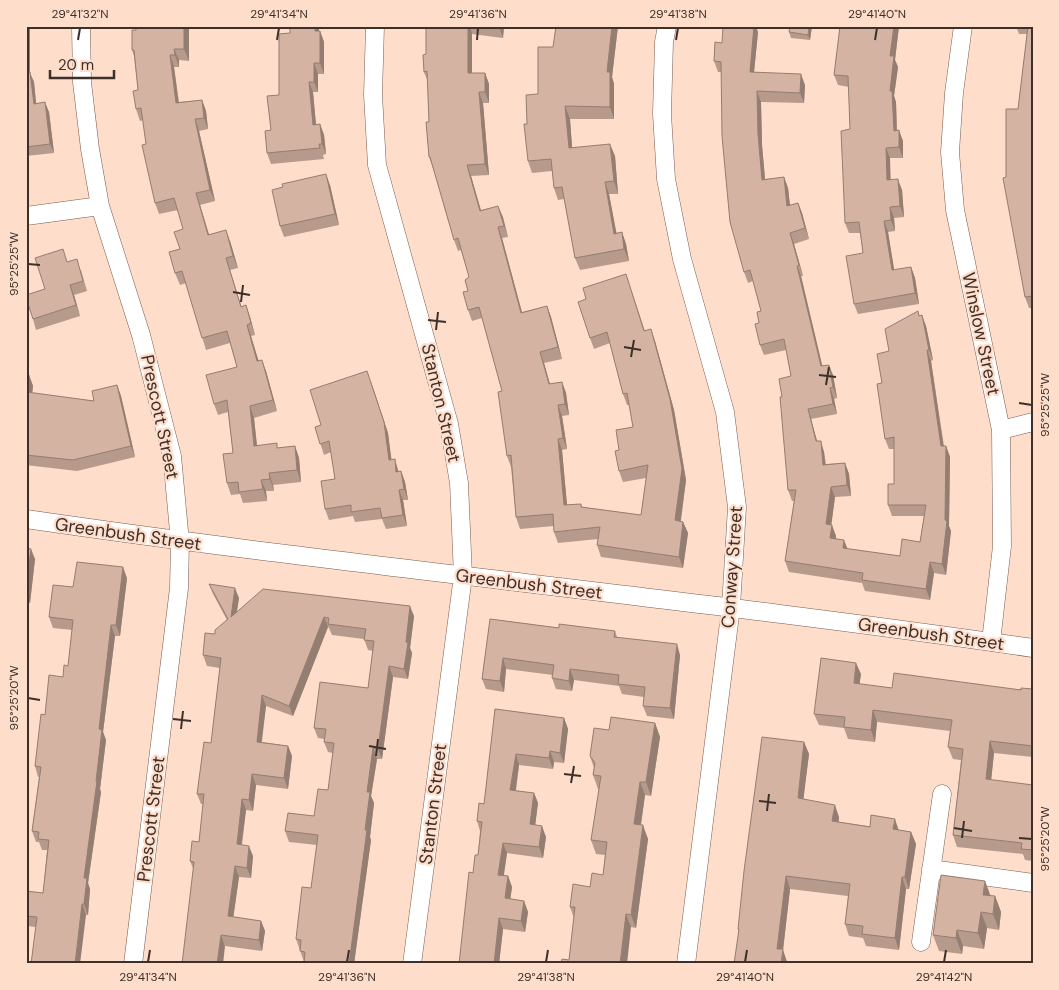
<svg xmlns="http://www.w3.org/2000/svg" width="1059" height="990" font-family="'DM Sans',sans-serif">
  <rect width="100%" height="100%" fill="#ffddcb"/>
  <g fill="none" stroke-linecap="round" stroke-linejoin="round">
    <defs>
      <path id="street" d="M 81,26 L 82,82 L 90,149 L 100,206 L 141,335 L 172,456 L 180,542 L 179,588 L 133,964
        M 375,26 L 373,95 L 377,165 L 449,424 L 459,483 L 463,576 L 412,964
        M 667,26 L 664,42 L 662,114 L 666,179 L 682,259 L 725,412 L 737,507 L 731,607 L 686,964
        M 963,26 L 954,93 L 950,152 L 955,210 L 1001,430 L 1002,546 L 991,642
        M 26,216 L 100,206
        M 1001,430 L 1033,422
        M 26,519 C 361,568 698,599 1033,648
        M 931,869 L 1033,883
        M 921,942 L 942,794"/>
    </defs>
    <use href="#street" stroke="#795c4d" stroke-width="19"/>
    <use href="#street" stroke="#fff" stroke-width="18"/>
  </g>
  <path fill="#b69a8b" d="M 26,26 L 30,26 L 30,73 L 34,82 L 36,103 L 49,112 L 54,153 L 26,156 Z
    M 136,26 L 189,26 L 189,61 L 179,60 L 179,67 L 174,67 L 179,102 L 202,100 L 206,111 L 208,129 L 199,131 L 215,201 L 200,205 L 209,234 L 230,241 L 238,268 L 230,270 L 241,307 L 246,305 L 250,317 L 255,335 L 251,336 L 258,361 L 266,371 L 277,411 L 254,418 L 257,445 L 279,448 L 295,446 L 299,458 L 301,482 L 273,485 L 274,491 L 266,491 L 267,501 L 243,503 L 240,494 L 231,495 L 227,483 L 233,453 L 228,412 L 218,415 L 214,404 L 237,367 L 230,343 L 206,350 L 186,283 L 180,285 L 175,273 L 183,229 L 178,210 L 159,214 L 155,203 L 143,120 L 140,121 L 136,109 L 138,90 L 134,56 L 132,50 L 136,30 Z
    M 424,26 L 504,26 L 503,38 L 472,34 L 472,73 L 485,73 L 489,84 L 489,103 L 483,103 L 489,175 L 471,176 L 481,210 L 498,206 L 508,237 L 502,238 L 522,312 L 547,306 L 551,317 L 562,359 L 544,363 L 550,384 L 562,382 L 566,393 L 569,415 L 562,416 L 567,449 L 562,450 L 567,505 L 581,504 L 582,507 L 641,515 L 646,478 L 623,482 L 619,471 L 619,450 L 633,427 L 629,405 L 627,405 L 623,394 L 610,343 L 594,349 L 590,338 L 586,299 L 626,274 L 645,331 L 655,341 L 674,410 L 686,480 L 681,521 L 683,522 L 688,533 L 683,568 L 601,557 L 597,545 L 598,539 L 558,543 L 554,532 L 554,526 L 520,529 L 516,517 L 511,467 L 507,456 L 502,391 L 482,318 L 472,321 L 468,310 L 469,277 L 461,250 L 458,251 L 454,240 L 433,168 L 429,157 L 429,122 L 428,82 L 424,72 L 426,54 L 426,28 L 424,28 Z
    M 556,26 L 618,26 L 612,77 L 614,84 L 614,119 L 570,119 L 572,147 L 615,156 L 618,194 L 609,194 L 616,233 L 622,232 L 626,244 L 629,261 L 580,270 L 575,258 L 564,199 L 558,200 L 554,188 L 552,171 L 532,173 L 528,161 L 527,124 L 538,94 L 553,47 Z
    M 812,26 L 810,40 L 791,38 L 789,32 Z
    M 840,26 L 899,26 L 895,60 L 898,67 L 894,96 L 896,102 L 897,130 L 903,141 L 903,158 L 890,158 L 890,180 L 902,190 L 904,217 L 894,218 L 895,231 L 888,232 L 894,270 L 911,267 L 915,278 L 919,304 L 858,314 L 854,304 L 863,253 L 860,233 L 849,233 L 845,223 L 850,129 L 849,87 L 838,85 L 834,75 Z
    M 1016,26 L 1033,26 L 1033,308 L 1029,308 L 1025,297 L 1006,177 L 1018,109 L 1027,34 L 1019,34 Z
    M 320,31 L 324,42 L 324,74 L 318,74 L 318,92 L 313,92 L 316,125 L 320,124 L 324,135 L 326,154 L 323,155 L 324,159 L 271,164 L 267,153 L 271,130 L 279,95 L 290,33 Z
    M 758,32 L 754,72 L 805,85 L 804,103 L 761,102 L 762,145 L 765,179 L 784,177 L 788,188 L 790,205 L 798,203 L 802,213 L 809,239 L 794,244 L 803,276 L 801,276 L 822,366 L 833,375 L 837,398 L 834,399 L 837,414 L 811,419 L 817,441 L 824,452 L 826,464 L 845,463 L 849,474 L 851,496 L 835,497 L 831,525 L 836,536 L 836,538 L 848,549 L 900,556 L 920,542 L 924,516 L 892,516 L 888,505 L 894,484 L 894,449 L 889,449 L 885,439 L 882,383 L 889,351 L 920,315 L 926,326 L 933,360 L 931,361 L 944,446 L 946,446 L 950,457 L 949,526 L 951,531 L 946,575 L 934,573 L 930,600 L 865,591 L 862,583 L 789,572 L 785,561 L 794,501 L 792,501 L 788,490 L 782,397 L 791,376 L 786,350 L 764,355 L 760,345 L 759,323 L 761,311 L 753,281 L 748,283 L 744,272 L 721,72 L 718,72 L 714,61 L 722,43 Z
    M 330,185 L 339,225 L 284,237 L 280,226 Z
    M 67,262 L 81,270 L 87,291 L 74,295 L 80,316 L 36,330 L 33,319 L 45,289 Z
    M 26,375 L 29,375 L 33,386 L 32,393 L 94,401 L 117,385 L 121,396 L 135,457 L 77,471 L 26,465 Z
    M 371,382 L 388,433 L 391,460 L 398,470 L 399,472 L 401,471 L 405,482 L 408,500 L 403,500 L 407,526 L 386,529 L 382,519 L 355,522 L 353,516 L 329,520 L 325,509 L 335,479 L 331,452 L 324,455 L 315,427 L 321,425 Z
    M 26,548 L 35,559 L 30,603 L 26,603 Z
    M 127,578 L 120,636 L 115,636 L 103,732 L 106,740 L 100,789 L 101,792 L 88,883 L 90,889 L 88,915 L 86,915 L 36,927 L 26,926 L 26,891 L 43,893 L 47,850 L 42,850 L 39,842 L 36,842 L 32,831 L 39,777 L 38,777 L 35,766 L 45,715 L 68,666 L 72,630 L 53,628 L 49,617 L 73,587 Z
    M 209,584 L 239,598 L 237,612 L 414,616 L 410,648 L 412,653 L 408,679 L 393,677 L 382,759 L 377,759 L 371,796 L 374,803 L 370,837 L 371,840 L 354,964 L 304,964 L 304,962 L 296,939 L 311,888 L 317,845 L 289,842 L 285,831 L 314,816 L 328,790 L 333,753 L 328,752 L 324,742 L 324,739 L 318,738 L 314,728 L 368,688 L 373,651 L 368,650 L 364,639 L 332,635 L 329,628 L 328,627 L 293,716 L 266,706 L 262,742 L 288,746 L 292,756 L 288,789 L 256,785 L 253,811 L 246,810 L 242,845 L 253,856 L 251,878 L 239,877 L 233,917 L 261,921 L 265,931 L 262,951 L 225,946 L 190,861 L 199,842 L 203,804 L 201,804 L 197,794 L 211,743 L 220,668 L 207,666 L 203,655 L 215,634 L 227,620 L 213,594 Z
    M 490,619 L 559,628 L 615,631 L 617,637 L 680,655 L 674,719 L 647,716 L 643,706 L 644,697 L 622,694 L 619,686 L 574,680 L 572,691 L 556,689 L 552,678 L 553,675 L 506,669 L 504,692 L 486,689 L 482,679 Z
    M 861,674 L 859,684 L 892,688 L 1033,689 L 1033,757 L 994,753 L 991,780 L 1033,785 L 1033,861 L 1025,860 L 1023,854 L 957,847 L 953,835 L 961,760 L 953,759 L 948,747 L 950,731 L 877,722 L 875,742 L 848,739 L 844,728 L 819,725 L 814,714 Z
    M 495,709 L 564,718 L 568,729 L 564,763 L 554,762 L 553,769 L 519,765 L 516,791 L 534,793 L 538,803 L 535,825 L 546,837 L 543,858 L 507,853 L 504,875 L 508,876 L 512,887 L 510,899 L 524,901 L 528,912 L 525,932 L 503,929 L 499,964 L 459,964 L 473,873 L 478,855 L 480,831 L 477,821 L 484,804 Z
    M 655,723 L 660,737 L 651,796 L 645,795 L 641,825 L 648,839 L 636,928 L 631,927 L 569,960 L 574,918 L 570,907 L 603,875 L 605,855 L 596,854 L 591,840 L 599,789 L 598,789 L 593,775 L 594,768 L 590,756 L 609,730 Z
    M 804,742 L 809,754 L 803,799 L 839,817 L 839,822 L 911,832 L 916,844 L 909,889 L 906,889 L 899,950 L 866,946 L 863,938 L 849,936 L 845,924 L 848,896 L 790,889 L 783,950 L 787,962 L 739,932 L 738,929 Z
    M 990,896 L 995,896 L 1001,912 L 999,930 L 987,928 L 984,949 L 963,946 L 962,954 L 939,951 L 933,935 Z"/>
  <path fill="#947d71" d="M 27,26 L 30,26 L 30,73 L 34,82 L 37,113 L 34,104 L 27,73 Z
    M 184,26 L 189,26 L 189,61 L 184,49 Z
    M 315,26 L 319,26 L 319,42 L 315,31 Z
    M 468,26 L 470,26 L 472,34 L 472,84 L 468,73 Z
    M 499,26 L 504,26 L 503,38 Z
    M 612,26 L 618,26 L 612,77 L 614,84 L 614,119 L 610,107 L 607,72 Z
    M 753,26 L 756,26 L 758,32 L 753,82 L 750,72 Z
    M 809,26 L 812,26 L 810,40 L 808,35 Z
    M 894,26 L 899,26 L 895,60 L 898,67 L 894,96 L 896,102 L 897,141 L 894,131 L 890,91 L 890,56 Z
    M 320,31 L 324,42 L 324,74 L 320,63 Z
    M 174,49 L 179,60 L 179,67 L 175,55 Z
    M 170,55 L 174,67 L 180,114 L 176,103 Z
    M 314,63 L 318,74 L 318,92 L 314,82 Z
    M 485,73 L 489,84 L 489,103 L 485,92 Z
    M 801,74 L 805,85 L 804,103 L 800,93 Z
    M 309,82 L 313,92 L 317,136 L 313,125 Z
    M 757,91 L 761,102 L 762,145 L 766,190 L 762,180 L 758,134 Z
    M 479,92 L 483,103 L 489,175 L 485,164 Z
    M 202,100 L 206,111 L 208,129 L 204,118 Z
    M 45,102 L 49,112 L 54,153 L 50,144 Z
    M 565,106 L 570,119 L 573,160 L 569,148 Z
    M 195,119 L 199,131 L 215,201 L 210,190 Z
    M 320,124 L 324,135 L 326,154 L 322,144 Z
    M 899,130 L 903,141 L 903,158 L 899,147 Z
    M 610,144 L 615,156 L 618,194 L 614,181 Z
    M 886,148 L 890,158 L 891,191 L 887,180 Z
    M 467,165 L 471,176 L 484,222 L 480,211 Z
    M 326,174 L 330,185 L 339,225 L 335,214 Z
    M 784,177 L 788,188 L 791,216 L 787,206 Z
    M 898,179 L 902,190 L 904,217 L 900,206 Z
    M 605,182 L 609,194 L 619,246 L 614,234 Z
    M 196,193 L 200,205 L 212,246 L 208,235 Z
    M 798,203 L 802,213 L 809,239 L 805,228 Z
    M 498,206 L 503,217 L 508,237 L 504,226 Z
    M 890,207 L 894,218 L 895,231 L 891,220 Z
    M 884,221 L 888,232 L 896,281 L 892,270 Z
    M 498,227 L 502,238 L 525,324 L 521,313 Z
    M 226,230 L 230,241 L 238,268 L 233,256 Z
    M 622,232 L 626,244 L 629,261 L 624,249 Z
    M 790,233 L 794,244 L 803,276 L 799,265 Z
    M 226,258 L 230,270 L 245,318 L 241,307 Z
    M 797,266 L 801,276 L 825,377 L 821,366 Z
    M 911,267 L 915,278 L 919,304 L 915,293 Z
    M 70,285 L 74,295 L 80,316 L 76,305 Z
    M 246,305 L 250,317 L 255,335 L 251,323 Z
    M 547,306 L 551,317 L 562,359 L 558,347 Z
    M 922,315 L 926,326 L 933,360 L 929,350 Z
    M 247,325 L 251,336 L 262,372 L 257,361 Z
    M 651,329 L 655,341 L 674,410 L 686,480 L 679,532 L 675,520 Z
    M 927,350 L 931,361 L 945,457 L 941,446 Z
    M 540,352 L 544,363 L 553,395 L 549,384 Z
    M 262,360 L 266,371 L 277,411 L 273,400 Z
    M 829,365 L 833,375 L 837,398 L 833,387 Z
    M 29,375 L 33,386 L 31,403 L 27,392 Z
    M 371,382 L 388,433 L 393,471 L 389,460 Z
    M 562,382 L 566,393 L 569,415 L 565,404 Z
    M 117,385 L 121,396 L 135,457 L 131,446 Z
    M 830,388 L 834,399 L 837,414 L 833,404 Z
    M 558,405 L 562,416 L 567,449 L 563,438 Z
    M 250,406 L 254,418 L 258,457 L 254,446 Z
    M 808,409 L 811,419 L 820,452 L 816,441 Z
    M 558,439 L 562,450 L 568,516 L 564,505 Z
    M 821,441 L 824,452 L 826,475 L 823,465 Z
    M 295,446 L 299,458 L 301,482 L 297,470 Z
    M 946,446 L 950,457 L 949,526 L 951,531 L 946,575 L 942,564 L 945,520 Z
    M 395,459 L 398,470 L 400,483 L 396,472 Z
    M 845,463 L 849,474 L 851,496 L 847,485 Z
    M 401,471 L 405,482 L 408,500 L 404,489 Z
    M 269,473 L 273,485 L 274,491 L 270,479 Z
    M 261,480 L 266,491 L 267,501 L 263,489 Z
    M 831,487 L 835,497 L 830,535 L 826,524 Z
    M 399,490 L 403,500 L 407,526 L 403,515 Z
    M 683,522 L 688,533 L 683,568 L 679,557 Z
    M 832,525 L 836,536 L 834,548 L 830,538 Z
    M 844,540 L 848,550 L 843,548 Z
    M 31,549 L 35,559 L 30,603 L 26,594 L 26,588 Z
    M 930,562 L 934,573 L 930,600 L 926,589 Z
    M 123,567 L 127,578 L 120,636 L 116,625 Z
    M 235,588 L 239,598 L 234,627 L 231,617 Z
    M 410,606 L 414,616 L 410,648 L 412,653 L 408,679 L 404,669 L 406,642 Z
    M 324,617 L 328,627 L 293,716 L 289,706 Z
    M 111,625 L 115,636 L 103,732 L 106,740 L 100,789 L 101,792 L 88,883 L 90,889 L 88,915 L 84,904 L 84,878 L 96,781 L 99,729 Z
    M 677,644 L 680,655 L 674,719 L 670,708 Z
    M 503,658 L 506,669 L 504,692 L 500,681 Z
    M 856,663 L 861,674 L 858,695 L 854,683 Z
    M 389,666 L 393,677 L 382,759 L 378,749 Z
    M 570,669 L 574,680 L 572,691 L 569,681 Z
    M 262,695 L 266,706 L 260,752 L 257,742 Z
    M 873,710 L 877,722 L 875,742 L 871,730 Z
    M 564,718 L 568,729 L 564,763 L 560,753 Z
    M 655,723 L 660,737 L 651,796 L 646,782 Z
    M 990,741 L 994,753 L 990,791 L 986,779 Z
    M 804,742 L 809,754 L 802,811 L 798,798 Z
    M 288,746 L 292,756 L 288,789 L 284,778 Z
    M 373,748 L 377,759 L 371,796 L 374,803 L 370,837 L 371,840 L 354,964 L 349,964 L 367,792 Z
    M 550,751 L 554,762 L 553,769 L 549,758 Z
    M 516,754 L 519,765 L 514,801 L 510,790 Z
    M 252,774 L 256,785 L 253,811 L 249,800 Z
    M 640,782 L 645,795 L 639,837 L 634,824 Z
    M 534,793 L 538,803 L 534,835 L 530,824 Z
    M 242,799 L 246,810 L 240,855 L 237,844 Z
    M 835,805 L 839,817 L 837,833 L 832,821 Z
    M 895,819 L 899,831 L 893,829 Z
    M 643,825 L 648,839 L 636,928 L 631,915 Z
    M 542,826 L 546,837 L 543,858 L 539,847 Z
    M 911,832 L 916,844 L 909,889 L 905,877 Z
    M 503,843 L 507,853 L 502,886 L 498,875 Z
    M 249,846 L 253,856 L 251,878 L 247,868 Z
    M 235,866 L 239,877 L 232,927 L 228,916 Z
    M 508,876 L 512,887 L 509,909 L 505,898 Z
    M 786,876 L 790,889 L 783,950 L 787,962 L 787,964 L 781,964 L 777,949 Z
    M 902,877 L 906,889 L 899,950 L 895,938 Z
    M 985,881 L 991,897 L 983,895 Z
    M 995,896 L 1001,912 L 999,930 L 993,914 Z
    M 524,901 L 528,912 L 525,932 L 521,921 Z
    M 82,904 L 86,915 L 80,964 L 75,964 Z
    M 981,912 L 987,928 L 984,949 L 978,933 Z
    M 626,914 L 631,927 L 627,964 L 620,964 Z
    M 499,918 L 503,929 L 499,964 L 494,964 Z
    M 261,921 L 265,931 L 262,951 L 259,940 Z
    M 957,930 L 963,946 L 962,954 L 956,938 Z
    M 221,935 L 225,946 L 223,964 L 217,964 Z"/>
  <path fill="#d4b3a2" stroke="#947d71" d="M 26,26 L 27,73 L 30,72 L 34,104 L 45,102 L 50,144 L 26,147 Z
    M 136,26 L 184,26 L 184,49 L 174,49 L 175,55 L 170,55 L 176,103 L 202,100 L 204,118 L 195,119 L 210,190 L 196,193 L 208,235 L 226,230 L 233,256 L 226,258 L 241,307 L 246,305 L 251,323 L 247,325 L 257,361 L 262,360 L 273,400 L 250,406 L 254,446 L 277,443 L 277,448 L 295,446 L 297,470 L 269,473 L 270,479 L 261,480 L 263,489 L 239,492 L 238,482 L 227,483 L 223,454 L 233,453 L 227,400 L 214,404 L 206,375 L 237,367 L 227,331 L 202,338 L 182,271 L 175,273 L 169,252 L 180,249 L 174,232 L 183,229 L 174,198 L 155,203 L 142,145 L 146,144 L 141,108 L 136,109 L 133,91 L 138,90 L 134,50 L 132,50 L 132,30 L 136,30 Z
    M 290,26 L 315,26 L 315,31 L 320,31 L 320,63 L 314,63 L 314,82 L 309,82 L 313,125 L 320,124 L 322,144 L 319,144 L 320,148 L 267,153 L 265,131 L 271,130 L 267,96 L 279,95 L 279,34 L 290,33 Z
    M 426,26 L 468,26 L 468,73 L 485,73 L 485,92 L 479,92 L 485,164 L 467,165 L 480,211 L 498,206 L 504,226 L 498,227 L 521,313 L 547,306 L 558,347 L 540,352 L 549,384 L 562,382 L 565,404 L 558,405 L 563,438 L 558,439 L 564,505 L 581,504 L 581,507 L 641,515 L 648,465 L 619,471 L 615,451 L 619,450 L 616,430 L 633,427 L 627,393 L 623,394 L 607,332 L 590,338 L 578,302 L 586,299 L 583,288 L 626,274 L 644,331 L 651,329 L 670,399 L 682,469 L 675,520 L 683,522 L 679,557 L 597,545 L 600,527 L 554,532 L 553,514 L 516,517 L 511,455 L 507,456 L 498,392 L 502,391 L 479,307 L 468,310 L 463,292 L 468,291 L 465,280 L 469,277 L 458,238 L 454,240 L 430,157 L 429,157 L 426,122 L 429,122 L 427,71 L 424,72 L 423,55 L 426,54 Z
    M 556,26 L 612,26 L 607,72 L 610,72 L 610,107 L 565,106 L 569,148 L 610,144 L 614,181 L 605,182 L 614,234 L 622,232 L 624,249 L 575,258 L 562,187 L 554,188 L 551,159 L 528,161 L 524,124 L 527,124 L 526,95 L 538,94 L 538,47 L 553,47 Z
    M 723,26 L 754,26 L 750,72 L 801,74 L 800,93 L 757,91 L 758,134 L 762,180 L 784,177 L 787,206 L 798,203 L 805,228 L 790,233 L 799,265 L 797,266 L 821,366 L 829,365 L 833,387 L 830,388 L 833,404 L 808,409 L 816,441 L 821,441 L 823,465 L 845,463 L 847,485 L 831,487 L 826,524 L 832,525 L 830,538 L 844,540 L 843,548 L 900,556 L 902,539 L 920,542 L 926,505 L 888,505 L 888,484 L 894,484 L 894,437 L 885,439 L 877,384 L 882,383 L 877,354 L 889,351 L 885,329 L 918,311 L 919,316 L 922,315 L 929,350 L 927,350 L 941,446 L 946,446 L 945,520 L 947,521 L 942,564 L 930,562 L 926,589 L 862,580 L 863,573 L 785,561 L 796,490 L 788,490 L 780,397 L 782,397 L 779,379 L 791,376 L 784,339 L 760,345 L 755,324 L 759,323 L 757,312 L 761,311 L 750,270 L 744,272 L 730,222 L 722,136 L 721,62 L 714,61 L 715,42 L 722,43 Z
    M 790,26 L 809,26 L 808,35 L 789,32 Z
    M 840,26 L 894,26 L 890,56 L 894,56 L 890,91 L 892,91 L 894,131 L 899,130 L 899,147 L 886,148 L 887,180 L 898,179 L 900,206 L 890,207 L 891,220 L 884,221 L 892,270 L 911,267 L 915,293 L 854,304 L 846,256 L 863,253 L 859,222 L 845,223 L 841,131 L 850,129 L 848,76 L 834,75 Z
    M 1028,26 L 1033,26 L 1033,296 L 1025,297 L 1003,178 L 1006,177 L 1006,109 L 1018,109 Z
    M 326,174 L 335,214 L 280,226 L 272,190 L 283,187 L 282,184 Z
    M 63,249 L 67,262 L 77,259 L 83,281 L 70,285 L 76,305 L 33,319 L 26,298 L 26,295 L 45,289 L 35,258 Z
    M 367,371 L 384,422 L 389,460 L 395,459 L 396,472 L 401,471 L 404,489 L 399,490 L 403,515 L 382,518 L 380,508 L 351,512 L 351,505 L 325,509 L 321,481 L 335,479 L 329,441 L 320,444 L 315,427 L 321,425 L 310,390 Z
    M 26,375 L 29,375 L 27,392 L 94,401 L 92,391 L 117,385 L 131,446 L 73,460 L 26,455 Z
    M 26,548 L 31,549 L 26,588 Z
    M 77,562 L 123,567 L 116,625 L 111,625 L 99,729 L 102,730 L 96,781 L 97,781 L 84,878 L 87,878 L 84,904 L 82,904 L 75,964 L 31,964 L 37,917 L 26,916 L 26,891 L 43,893 L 49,840 L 38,839 L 39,832 L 32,831 L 41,767 L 35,766 L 41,714 L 45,715 L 49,675 L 63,677 L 64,665 L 68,666 L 73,620 L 49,617 L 53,585 L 73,587 Z
    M 209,584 L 235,588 L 231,617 L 263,589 L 410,606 L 406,642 L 408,643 L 404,669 L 389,666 L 378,749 L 373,748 L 367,792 L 370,792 L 365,830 L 367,830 L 349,964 L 304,964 L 305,952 L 300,951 L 301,940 L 296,939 L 302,887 L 311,888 L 318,835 L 285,831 L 288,813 L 314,816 L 318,789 L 328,790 L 334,743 L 324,742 L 326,729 L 314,728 L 320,682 L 368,688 L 374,641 L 364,640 L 366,629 L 328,624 L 329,618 L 324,617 L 289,706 L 262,695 L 257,742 L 288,746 L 284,778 L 252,774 L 249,800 L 242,799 L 237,844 L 249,846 L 247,868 L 235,866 L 228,916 L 261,921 L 259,940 L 221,935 L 217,964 L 182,964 L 194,862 L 190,861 L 192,841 L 199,842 L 204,794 L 197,794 L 204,742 L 211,743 L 221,658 L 203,655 L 205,633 L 215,634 L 215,630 L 228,619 Z
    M 490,619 L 559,628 L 559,624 L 615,631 L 614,637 L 677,644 L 670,708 L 643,706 L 645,687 L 618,684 L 619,675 L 570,669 L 569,681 L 552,678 L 554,665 L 503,658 L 500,681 L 482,679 Z
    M 821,658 L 856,663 L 854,683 L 892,688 L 894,673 L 1021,690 L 1021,688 L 1033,689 L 1033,746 L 990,741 L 986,779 L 1033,785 L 1033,850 L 1021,849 L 1022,843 L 953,835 L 963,749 L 948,747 L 952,720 L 873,710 L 871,730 L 844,727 L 845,717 L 814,714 Z
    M 495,709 L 564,718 L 560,753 L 550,751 L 549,758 L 516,754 L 510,790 L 534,793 L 530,824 L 542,826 L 539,847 L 503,843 L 498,875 L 508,876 L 505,898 L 524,901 L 521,921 L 499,918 L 494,964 L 459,964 L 469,872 L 473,873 L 475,855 L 478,855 L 482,822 L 477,821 L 479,803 L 484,804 Z
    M 611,717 L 655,723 L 646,782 L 640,782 L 634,824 L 643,825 L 631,915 L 626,914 L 620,964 L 561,964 L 562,959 L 569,960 L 575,907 L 570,907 L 573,884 L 590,887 L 592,873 L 603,875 L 607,842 L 591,840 L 601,776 L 593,775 L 595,763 L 590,756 L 594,728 L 609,730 Z
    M 762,737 L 804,742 L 798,798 L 835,805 L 832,821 L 870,827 L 871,815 L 895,819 L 893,829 L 911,832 L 905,877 L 902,877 L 895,938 L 862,934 L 863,926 L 845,924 L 850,884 L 786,876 L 777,949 L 783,949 L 781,964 L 734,964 L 739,929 L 738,929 L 744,871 Z
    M 941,875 L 985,881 L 983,895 L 995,896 L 993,914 L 981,912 L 978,933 L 957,930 L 956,938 L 933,935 Z"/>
  <path fill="none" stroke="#3d3029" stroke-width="2" d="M 78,40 L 80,28M 277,40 L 279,28M 477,40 L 478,28M 676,40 L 678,28M 875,40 L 877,28M 28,264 L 40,265M 233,292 L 250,295M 241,302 L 243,285M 428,320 L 446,322M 436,330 L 438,312M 624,347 L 641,350M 631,357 L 634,340M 819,375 L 836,377M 826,385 L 829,367M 1019,403 L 1032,405M 28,698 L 40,700M 173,719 L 191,721M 181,729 L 183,711M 369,746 L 386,749M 376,756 L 378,739M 564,774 L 581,776M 571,783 L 574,766M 759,801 L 776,803M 767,811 L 769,794M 954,828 L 972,831M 962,838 L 964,821M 1019,838 L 1032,839M 148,962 L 150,950M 347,962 L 349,950M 546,962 L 548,950M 745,962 L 747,950M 944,962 L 946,950"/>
  <g text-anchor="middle" stroke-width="4.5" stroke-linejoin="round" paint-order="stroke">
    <g font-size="18" fill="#3d3029" stroke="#ffddcb">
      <text transform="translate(981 334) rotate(78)" y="6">Winslow Street</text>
      <text transform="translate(441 403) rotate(77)" y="6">Stanton Street</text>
      <text transform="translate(160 417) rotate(78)" y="6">Prescott Street</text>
      <text transform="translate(128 534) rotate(8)" y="6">Greenbush Street</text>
      <text transform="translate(732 567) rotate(-86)" y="6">Conway Street</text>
      <text transform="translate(529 584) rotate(7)" y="6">Greenbush Street</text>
      <text transform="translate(931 634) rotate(8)" y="6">Greenbush Street</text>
      <text transform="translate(433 804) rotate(-83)" y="6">Stanton Street</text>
      <text transform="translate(151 819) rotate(-83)" y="6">Prescott Street</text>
    </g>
  </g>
  <rect width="1059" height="990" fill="none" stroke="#ffddcb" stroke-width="55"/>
  <path d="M50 70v8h64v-8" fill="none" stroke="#3d3029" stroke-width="2.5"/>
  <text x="58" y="70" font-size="15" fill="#3d3029" stroke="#ffddcb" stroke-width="4" paint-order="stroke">20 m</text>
  <rect x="28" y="28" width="1004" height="934" fill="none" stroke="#3d3029" stroke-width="2"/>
  <g font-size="12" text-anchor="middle" fill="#3d3029">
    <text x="80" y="18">29°41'32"N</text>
    <text x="279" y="18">29°41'34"N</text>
    <text x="478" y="18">29°41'36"N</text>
    <text x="678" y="18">29°41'38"N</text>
    <text x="877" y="18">29°41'40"N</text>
    <text transform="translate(14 264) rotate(-90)" y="4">95°25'25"W</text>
    <text transform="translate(1045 405) rotate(-90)" y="4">95°25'25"W</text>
    <text transform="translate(14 698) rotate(-90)" y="4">95°25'20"W</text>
    <text transform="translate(1045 839) rotate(-90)" y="4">95°25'20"W</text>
    <text x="148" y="981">29°41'34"N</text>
    <text x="347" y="981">29°41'36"N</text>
    <text x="546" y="981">29°41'38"N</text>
    <text x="745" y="981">29°41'40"N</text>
    <text x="944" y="981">29°41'42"N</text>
  </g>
</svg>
